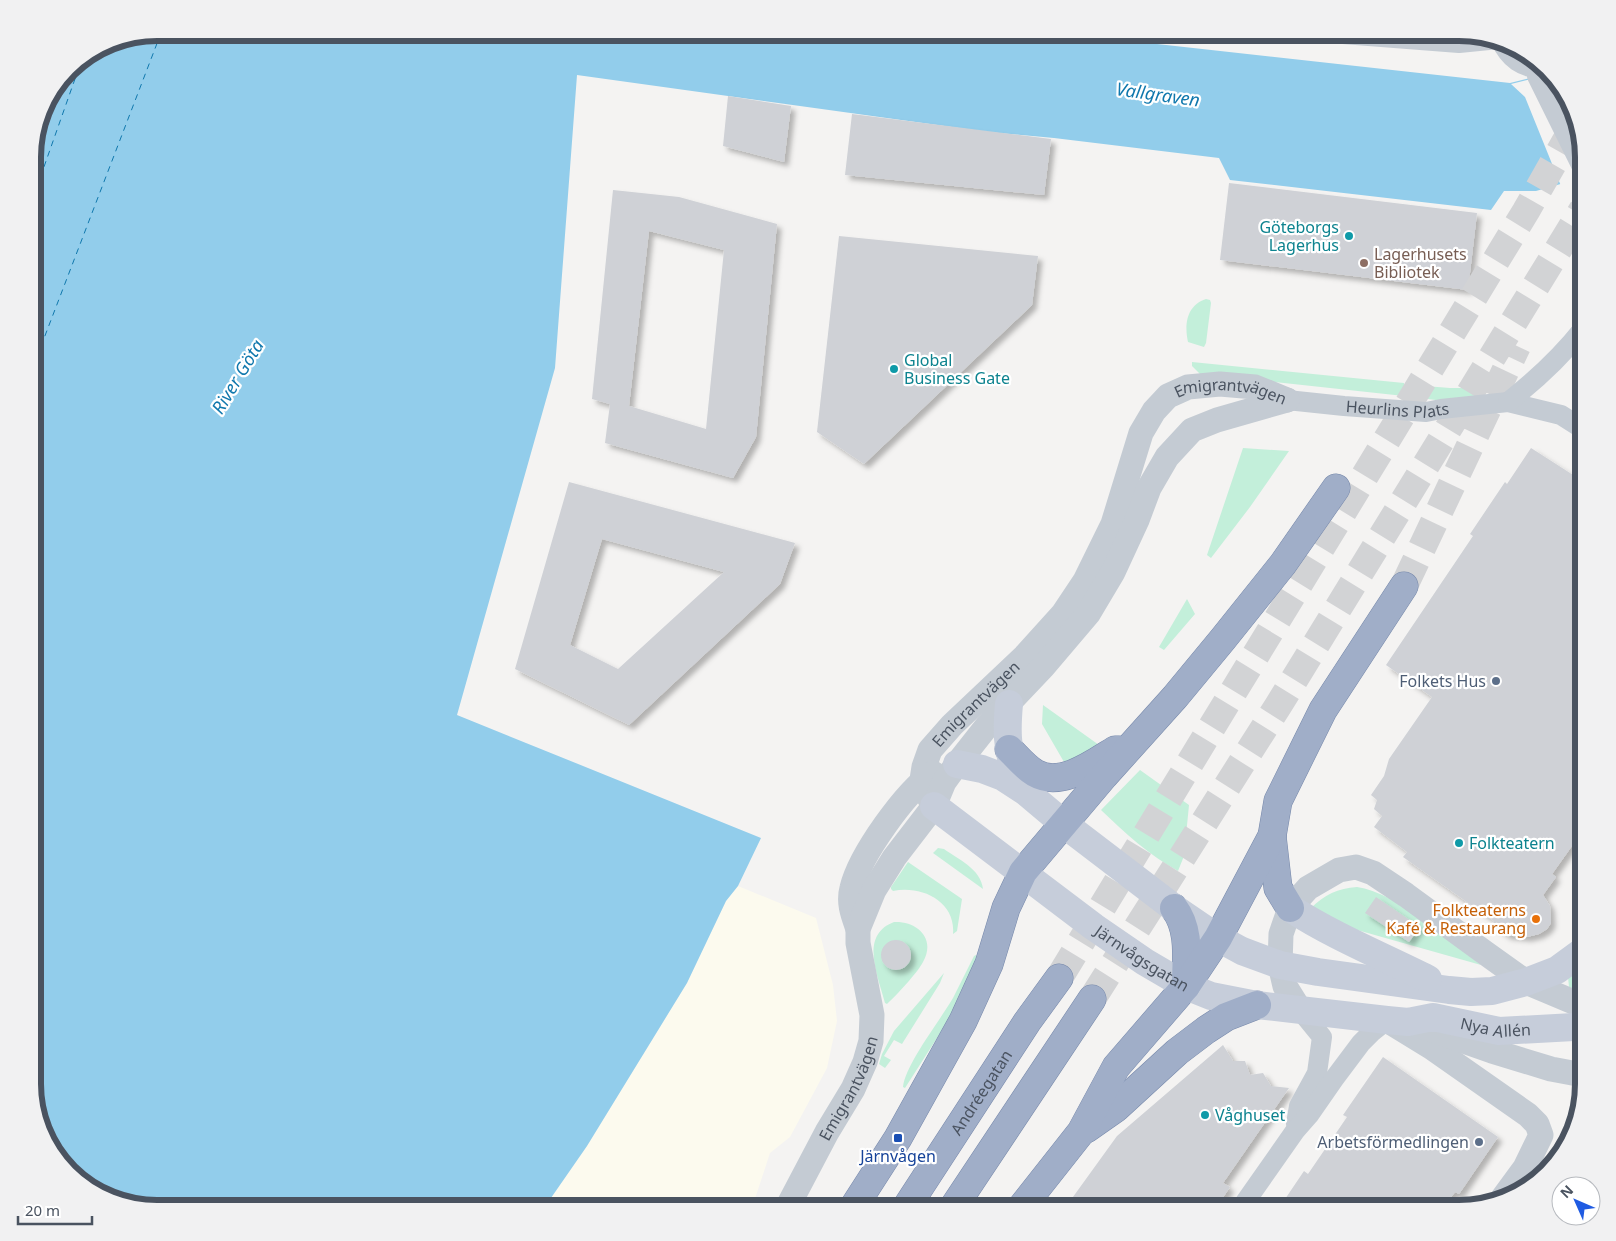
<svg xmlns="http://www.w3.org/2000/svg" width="1616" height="1241" font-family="'Noto Sans',sans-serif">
  <defs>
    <filter id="shadow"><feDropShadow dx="4.5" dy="4.5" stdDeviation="2.5" flood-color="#0004"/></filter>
  </defs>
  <rect width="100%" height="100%" fill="#f4f3f2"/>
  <path fill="#fcfaee" d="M 738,886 L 816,918 L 833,985 L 837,1021 L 827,1068 L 790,1137 L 770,1153 L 752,1208 L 544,1208 L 587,1146 L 687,983 L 726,901 Z"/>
  <path fill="#c3efda" d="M 1206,299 L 1210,300 L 1211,303 L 1206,343 L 1204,347 L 1188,342 C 1184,324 1187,305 1206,299 Z
    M 1192,362 L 1404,383 L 1404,396 L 1200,374 L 1192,366 Z
    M 1413,385 L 1450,388 L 1477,388 L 1479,396 L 1443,401 L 1413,397 Z
    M 1243,448 L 1289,451 L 1250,507 L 1211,558 L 1207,555 Z
    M 1187,599 L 1195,614 L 1164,650 L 1159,647 Z
    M 1043,705 L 1099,745 L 1086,756 L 1064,762 L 1042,724 Z
    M 1140,770 L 1189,805 L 1184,856 L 1178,871 C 1149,855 1125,833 1101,810 Z
    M 938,848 L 944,849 C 958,859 981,869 983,889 L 933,853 Z
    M 908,862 L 962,899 L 957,931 L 953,934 C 956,901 921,885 893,891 L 891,889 L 891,887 Z
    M 1357,887 C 1397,893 1449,939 1481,965 L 1350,928 L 1311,908 C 1324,895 1338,888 1357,887 Z
    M 894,922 C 918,921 936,939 923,962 C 918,972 896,996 887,1004 L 885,1003 C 878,976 859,935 894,922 Z
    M 976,955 L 977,958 L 953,1013 L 905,1088 L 903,1087 C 905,1065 941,1019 953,998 C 960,984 967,970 974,956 Z
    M 1583,966 L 1583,986 L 1580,992 L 1569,987 L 1568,977 Z
    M 944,973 L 940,983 L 902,1044 L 894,1040 L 884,1056 L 891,1060 L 885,1068 L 879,1064 L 882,1054 L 894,1031 Z"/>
  <path fill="#92cdeb" d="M 157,33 L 1058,33 L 1510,83 L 1547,74 L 1571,102 L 1564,183 L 1536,191 L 1504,191 L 1491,210 L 1230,180 L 1219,158 L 1054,138 L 988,132 L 577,75 L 555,368 L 457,715 L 761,838 L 738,886 L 726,901 L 687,983 L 587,1146 L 544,1208 L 157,1208 L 117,1202 L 81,1183 L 45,1139 L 33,1092 L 33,149 L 45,102 L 75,64 L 110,42 Z"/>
  <path fill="#f4f3f2" d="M 1548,75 L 1571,102 L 1583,157 L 1583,181 L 1561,186 L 1525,97 L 1511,84 Z"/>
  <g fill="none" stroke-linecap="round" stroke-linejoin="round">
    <path stroke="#1078ad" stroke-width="1" stroke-dasharray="6 5" stroke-linecap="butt" d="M 33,198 L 82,59
      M 33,367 L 161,33"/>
  </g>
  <path fill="#cfd1d6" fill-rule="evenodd" filter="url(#shadow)" d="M 728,96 L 791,106 L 784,162 L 723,146 Z
    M 852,114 L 1051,139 L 1044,195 L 845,175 Z
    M 1229,183 L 1477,213 L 1468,290 L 1220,260 Z
    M 613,190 L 679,197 L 777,224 L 756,437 L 733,478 L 605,443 L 610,404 L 592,399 ZM 649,231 L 724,250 L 706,429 L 629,406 Z
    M 839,236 L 1038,256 L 1032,305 L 864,464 L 817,432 Z
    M 1531,448 L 1584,482 L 1584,829 L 1552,874 L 1556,877 L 1543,895 L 1550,906 L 1551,923 L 1547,929 L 1539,934 L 1527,937 L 1507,935 L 1491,924 L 1494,921 L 1403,857 L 1407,852 L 1374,827 L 1382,816 L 1374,809 L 1377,800 L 1371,795 L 1384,776 L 1389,759 L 1432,697 L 1386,665 L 1473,536 L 1470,534 L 1505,482 L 1507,484 Z
    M 569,482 L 795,543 L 780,584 L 629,725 L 515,669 ZM 602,539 L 724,572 L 618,669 L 570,645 Z
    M 1376,897 L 1420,927 L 1409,942 L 1365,913 Z
    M881 955a15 15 0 1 1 30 0a15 15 0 1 1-30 0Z
    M 1223,1045 L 1233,1061 L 1245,1061 L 1250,1075 L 1263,1073 L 1271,1086 L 1289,1088 L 1223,1183 L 1230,1187 L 1216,1208 L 1065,1208 L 1117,1136 Z
    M 1383,1057 L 1498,1137 L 1459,1194 L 1455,1192 L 1443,1208 L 1279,1208 L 1304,1171 L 1308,1174 L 1347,1117 L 1343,1115 Z"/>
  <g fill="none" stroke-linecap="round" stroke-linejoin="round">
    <path stroke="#d2d3d5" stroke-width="28" stroke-dasharray="28 14" stroke-linecap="butt" d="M 1404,586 L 1517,346
      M 1059,978 L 1526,211 L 1576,123
      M 1092,999 L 1278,706 L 1583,209"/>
    <defs>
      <g id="trunk">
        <path d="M 1009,749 C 1017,757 1025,767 1035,773 C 1061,788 1094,763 1115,750 L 1119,750"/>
        <path d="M 1272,836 L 1278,888 L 1290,908"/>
        <path d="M 1174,908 C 1191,930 1186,960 1186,986"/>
        <path d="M 1086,1129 L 1116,1108 L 1177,1052 L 1206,1030 L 1226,1017 L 1257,1005"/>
        <path d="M 853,1208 L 898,1138 L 963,1021 L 989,964 L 1006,908 L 1023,872 L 1104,776 L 1175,697 L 1223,639 L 1283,564 L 1336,488"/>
        <path id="s5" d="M 906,1208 L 1027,1022 L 1059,978"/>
        <path d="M 953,1208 L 1092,999"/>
        <path d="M 1021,1208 L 1081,1132 L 1116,1067 L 1186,986 L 1218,938 L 1272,836 L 1278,801 L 1323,710 L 1404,586"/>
      </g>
    </defs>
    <use href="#trunk" stroke="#7789ab" stroke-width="29"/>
    <g stroke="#c4cbd3" stroke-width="20">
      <path d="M 1330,33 L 1459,43 L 1499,39"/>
      <path d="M 1500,39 C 1509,59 1522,68 1543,69"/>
      <path id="s1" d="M 1287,400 L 1344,406 L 1426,412 L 1441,409 L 1508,402 L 1561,415 L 1583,429"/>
      <path d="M 1508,402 C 1536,380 1561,357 1583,329"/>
      <path d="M 1296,1124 L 1299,1106 L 1317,1073 L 1322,1037 L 1300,1010"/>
      <path d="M 1241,1208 L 1295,1131 L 1309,1115 L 1334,1079 L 1361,1043 L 1372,1032 L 1387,1020"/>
    </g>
    <g stroke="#c4cbd3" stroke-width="25">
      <path id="s2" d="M 934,806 L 925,790 L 922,780 L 924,767 L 930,750 L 952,725 L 1025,656 L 1063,614 L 1085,581 L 1113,524 L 1141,433 L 1154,411 L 1168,396 L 1188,387 L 1220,384 L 1255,387 L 1287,400"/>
      <path d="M 858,929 C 853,915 848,903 852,888 C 860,855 905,792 933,773"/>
      <path d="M 1300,1010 L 1285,986 L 1280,965 L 1281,934 L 1290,908 L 1308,888 L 1339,870 L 1356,867 L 1373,873 L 1406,895 L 1484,952 L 1526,982 L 1583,1006"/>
      <path d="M 1387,1020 L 1431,1047 L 1528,1115 L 1537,1124 L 1541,1135 L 1525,1168 L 1503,1198"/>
      <path d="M 1412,1023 L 1492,1051 L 1551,1069 L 1583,1075"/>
      <path id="s3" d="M 787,1208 L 827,1132 L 853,1089 L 865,1062 L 871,1041 L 872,1015 L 858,943 L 858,929 L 874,890 L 894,858 L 934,806 L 944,782 L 957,764 L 987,726 L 1043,667 L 1088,614 L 1113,572 L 1137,520 L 1149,488 L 1167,457 L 1192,430 L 1217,420 L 1287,400"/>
    </g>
    <g stroke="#c6cdda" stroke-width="28">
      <path d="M 1009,704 C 1007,726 1006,751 1016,772"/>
      <path d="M 957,764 L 982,769 L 1003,777 L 1026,792 L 1064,824 L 1174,908 L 1218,938 L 1242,951 L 1280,965 L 1318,972 L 1449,990 L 1471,992 L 1492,991 L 1526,982 L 1557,970 L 1583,951"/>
      <path id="s4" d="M 934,806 L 1094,927 L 1145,962 L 1186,986 L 1211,996 L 1257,1005 L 1387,1020 L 1408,1022 L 1433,1017 L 1499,1031 L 1574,1027 L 1583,1024"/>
      <path d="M 1290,908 C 1333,936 1382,956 1428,979"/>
    </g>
    <use href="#trunk" stroke="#a0aec8" stroke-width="28"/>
    <path stroke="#b5b6bc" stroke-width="1" d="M 1567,97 L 1573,111
      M 1531,1182 L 1579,1113"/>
    <path stroke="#c4cbd3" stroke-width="20" d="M 1537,76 L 1583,169"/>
  </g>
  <g fill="#0f9aa8" stroke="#fff" stroke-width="2">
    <circle cx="1349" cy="236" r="5"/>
    <circle cx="894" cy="369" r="5"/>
    <circle cx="1459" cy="843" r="5"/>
    <circle cx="1205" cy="1115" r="5"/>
  </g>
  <circle fill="#8d6e63" stroke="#fff" stroke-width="2" cx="1364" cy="263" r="5"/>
  <g fill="#5c6f8a" stroke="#fff" stroke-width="2">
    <circle cx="1496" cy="681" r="5"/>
    <circle cx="1479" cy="1142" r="5"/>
  </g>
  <circle fill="#e8710a" stroke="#fff" stroke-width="2" cx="1536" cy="919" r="5"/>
  <rect fill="#1a4fb4" stroke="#fff" stroke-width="2" x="893" y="1133" width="10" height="10" rx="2.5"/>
  <g text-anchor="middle" stroke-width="4.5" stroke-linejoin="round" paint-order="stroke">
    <g font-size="16" fill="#0d838f" stroke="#fff" text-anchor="start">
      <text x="1339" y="233" text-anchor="end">Göteborgs<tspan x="1339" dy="18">Lagerhus</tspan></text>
      <text x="904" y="366">Global<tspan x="904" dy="18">Business Gate</tspan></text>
      <text x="1469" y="849">Folkteatern</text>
      <text x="1215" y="1121">Våghuset</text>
    </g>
    <g font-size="16" fill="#785e54" stroke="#fff" text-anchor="start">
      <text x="1374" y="260">Lagerhusets<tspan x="1374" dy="18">Bibliotek</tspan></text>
    </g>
    <g font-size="16" fill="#4a5360" stroke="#fff">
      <text dy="6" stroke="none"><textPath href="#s2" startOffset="560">Emigrantvägen</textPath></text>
      <text dy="6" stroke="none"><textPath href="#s1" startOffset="111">Heurlins Plats</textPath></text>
      <text dy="6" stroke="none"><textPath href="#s2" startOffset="125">Emigrantvägen</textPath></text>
      <text dy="6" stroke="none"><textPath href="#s4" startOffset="258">Järnvågsgatan</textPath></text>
      <text dy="6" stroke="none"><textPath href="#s4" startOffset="625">Nya Allén</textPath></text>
      <text dy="6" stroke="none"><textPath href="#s3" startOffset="135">Emigrantvägen</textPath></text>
      <text dy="6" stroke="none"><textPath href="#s5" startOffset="138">Andréegatan</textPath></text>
    </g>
    <g font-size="16" fill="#4e5e75" stroke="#fff" text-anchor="end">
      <text x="1486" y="687">Folkets Hus</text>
      <text x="1469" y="1148">Arbetsförmedlingen</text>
    </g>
    <g font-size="16" fill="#c56008" stroke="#fff" text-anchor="end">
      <text x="1526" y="916">Folkteaterns<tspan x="1526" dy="18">Kafé &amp; Restaurang</tspan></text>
    </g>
    <g font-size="16" fill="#164399" stroke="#fff">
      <text x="898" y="1162">Järnvågen</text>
    </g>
    <g font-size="18" font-style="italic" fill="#1078ad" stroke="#fff">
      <text transform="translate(1158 95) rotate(8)" y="6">Vallgraven</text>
      <text transform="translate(238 377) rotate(-59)" y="6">River Göta</text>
    </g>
  </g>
  <path d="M0 0H1616V1241H0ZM157 41H1459A116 116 0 0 1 1575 157V1084A116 116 0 0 1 1459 1200H157A116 116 0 0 1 41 1084V157A116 116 0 0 1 157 41Z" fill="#f1f1f2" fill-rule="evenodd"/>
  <path fill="none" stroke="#4a5360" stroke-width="6" d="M157 41H1459A116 116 0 0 1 1575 157V1084A116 116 0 0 1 1459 1200H157A116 116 0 0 1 41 1084V157A116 116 0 0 1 157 41Z"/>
  <g transform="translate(1576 1201) rotate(315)"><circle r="24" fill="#ffffff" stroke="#b7babf"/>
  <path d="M0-4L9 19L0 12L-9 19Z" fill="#1f5be2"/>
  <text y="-8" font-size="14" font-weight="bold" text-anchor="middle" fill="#4a5360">N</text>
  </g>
  <path d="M18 1216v8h74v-8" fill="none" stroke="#4a5360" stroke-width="2.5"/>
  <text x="25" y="1216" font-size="15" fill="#4a5360" stroke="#ffffff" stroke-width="4" paint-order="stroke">20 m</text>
</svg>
